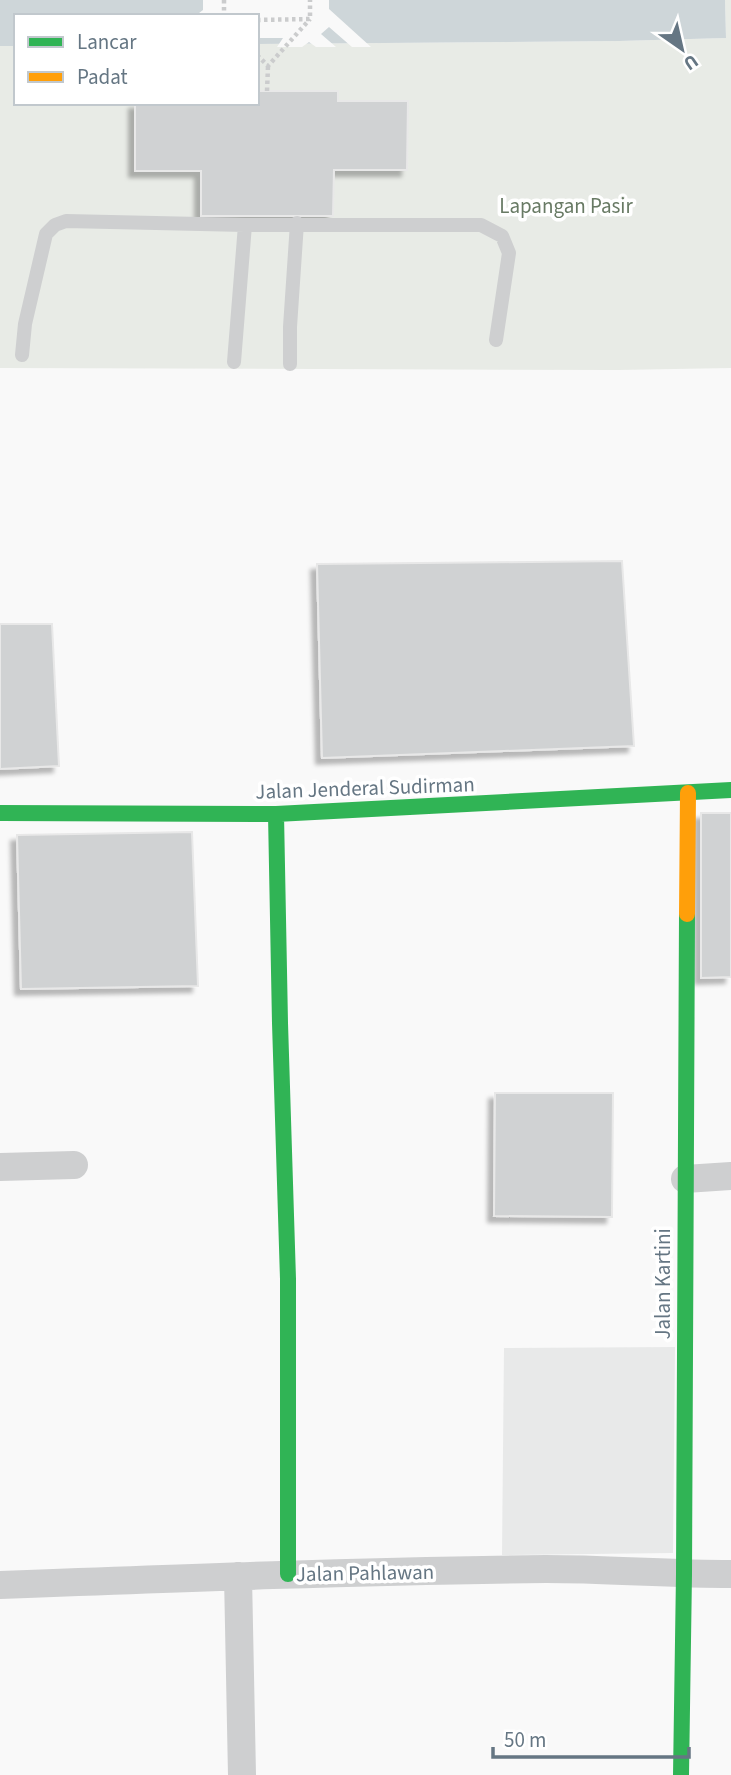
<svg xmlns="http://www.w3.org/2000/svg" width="731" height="1775" font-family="'Source Sans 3',sans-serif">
  <defs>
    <filter id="shadow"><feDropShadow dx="-6" dy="6" stdDeviation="2" flood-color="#0004"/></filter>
  </defs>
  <rect width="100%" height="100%" fill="#f9f9f9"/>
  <path fill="#e8e9e9" d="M 675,1347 L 673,1553 L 502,1555 L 504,1348 Z"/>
  <path fill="#e8ebe6" d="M 725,0 L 731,0 L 731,368 L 618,370 L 0,368 L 0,46 L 16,46 L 16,103 L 257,103 L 257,44 L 619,41 L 726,38 Z"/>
  <path fill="#ced6d9" d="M 0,0 L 725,0 L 726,38 L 619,41 L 257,44 L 257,16 L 16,16 L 16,46 L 0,46 Z"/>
  <path fill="#f9f9f9" d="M 203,0 L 329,0 L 329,9 L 371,47 L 352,47 L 329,27 L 321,34 L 336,47 L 316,47 L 309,42 L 302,47 L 277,47 L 283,38 L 257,38 L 257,16 L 195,16 L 203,10 Z"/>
  <path fill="#d0d2d3" stroke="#e8e8e8" stroke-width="2" filter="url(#shadow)" d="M 257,91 L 338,91 L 338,101 L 408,101 L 407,170 L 334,170 L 333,216 L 201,216 L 201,171 L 135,171 L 135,103 L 257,103 Z
    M 622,561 L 634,746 L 322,758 L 317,564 Z
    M 0,624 L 52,624 L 59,766 L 0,769 Z
    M 701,813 L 731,813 L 731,977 L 701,978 Z
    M 192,832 L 198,986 L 21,989 L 17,835 Z
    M 495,1093 L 613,1093 L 612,1217 L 494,1216 Z"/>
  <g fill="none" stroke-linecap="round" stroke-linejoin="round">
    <path stroke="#cbcccd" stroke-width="4.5" stroke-dasharray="3.5 3.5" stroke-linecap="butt" d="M 224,0 L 224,16
      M 257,20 L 310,19 L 310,0
      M 257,55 L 268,66 L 310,19
      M 267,91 L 268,66"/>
    <path stroke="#cecfd0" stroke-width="14" d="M 22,355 L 25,324 L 46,234 L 55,225 L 66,221 L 245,225 L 481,225 L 502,236 L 509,253 L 496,340
      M 234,362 L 245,225
      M 290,364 L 290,327 L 297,223"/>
    <path stroke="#cecfd0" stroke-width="28" d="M 0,1167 L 74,1165
      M 685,1179 L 731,1176
      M 238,1576 L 242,1775
      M 0,1585 C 182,1578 364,1571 546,1569 C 607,1569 669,1574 731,1574"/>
    <path stroke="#30b455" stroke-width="16" d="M 0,813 L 276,814 L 731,790
      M 276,814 L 280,1023 L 288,1279 L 288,1574
      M 681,1775 L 684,1574 L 687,914"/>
    <path stroke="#ff9f0a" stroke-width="16" d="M 687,914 L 688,793"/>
  </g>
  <g text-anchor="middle" stroke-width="7" stroke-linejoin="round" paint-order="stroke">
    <g font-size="21" fill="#687a64" stroke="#fff">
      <text x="566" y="213">Lapangan Pasir</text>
    </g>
    <g font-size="21" fill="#657683" stroke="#fff">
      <text transform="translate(365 788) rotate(-2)" y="7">Jalan Jenderal Sudirman</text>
      <text transform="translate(663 1284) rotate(-90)" y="7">Jalan Kartini</text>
      <text transform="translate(365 1573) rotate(-1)" y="7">Jalan Pahlawan</text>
    </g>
  </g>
  <rect x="14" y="14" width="245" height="91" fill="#ffffff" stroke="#c1c8cd" stroke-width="2"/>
  <rect x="28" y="37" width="35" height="10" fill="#30b455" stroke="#c1c8cd" stroke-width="2"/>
  <text x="77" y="49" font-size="21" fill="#657683">Lancar</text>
  <rect x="28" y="72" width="35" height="10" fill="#ff9f0a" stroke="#c1c8cd" stroke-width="2"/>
  <text x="77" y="84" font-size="21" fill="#657683">Padat</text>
  <g transform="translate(682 49) rotate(146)" stroke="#ffffff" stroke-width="5" paint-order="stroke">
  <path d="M0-5L12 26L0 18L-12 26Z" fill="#657683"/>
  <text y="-10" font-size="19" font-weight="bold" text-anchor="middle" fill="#657683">U</text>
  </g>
  <path d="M493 1747v10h196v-10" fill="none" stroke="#657683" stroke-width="3.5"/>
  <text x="504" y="1747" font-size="21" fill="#657683" stroke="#ffffff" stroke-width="5" paint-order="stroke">50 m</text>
</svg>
